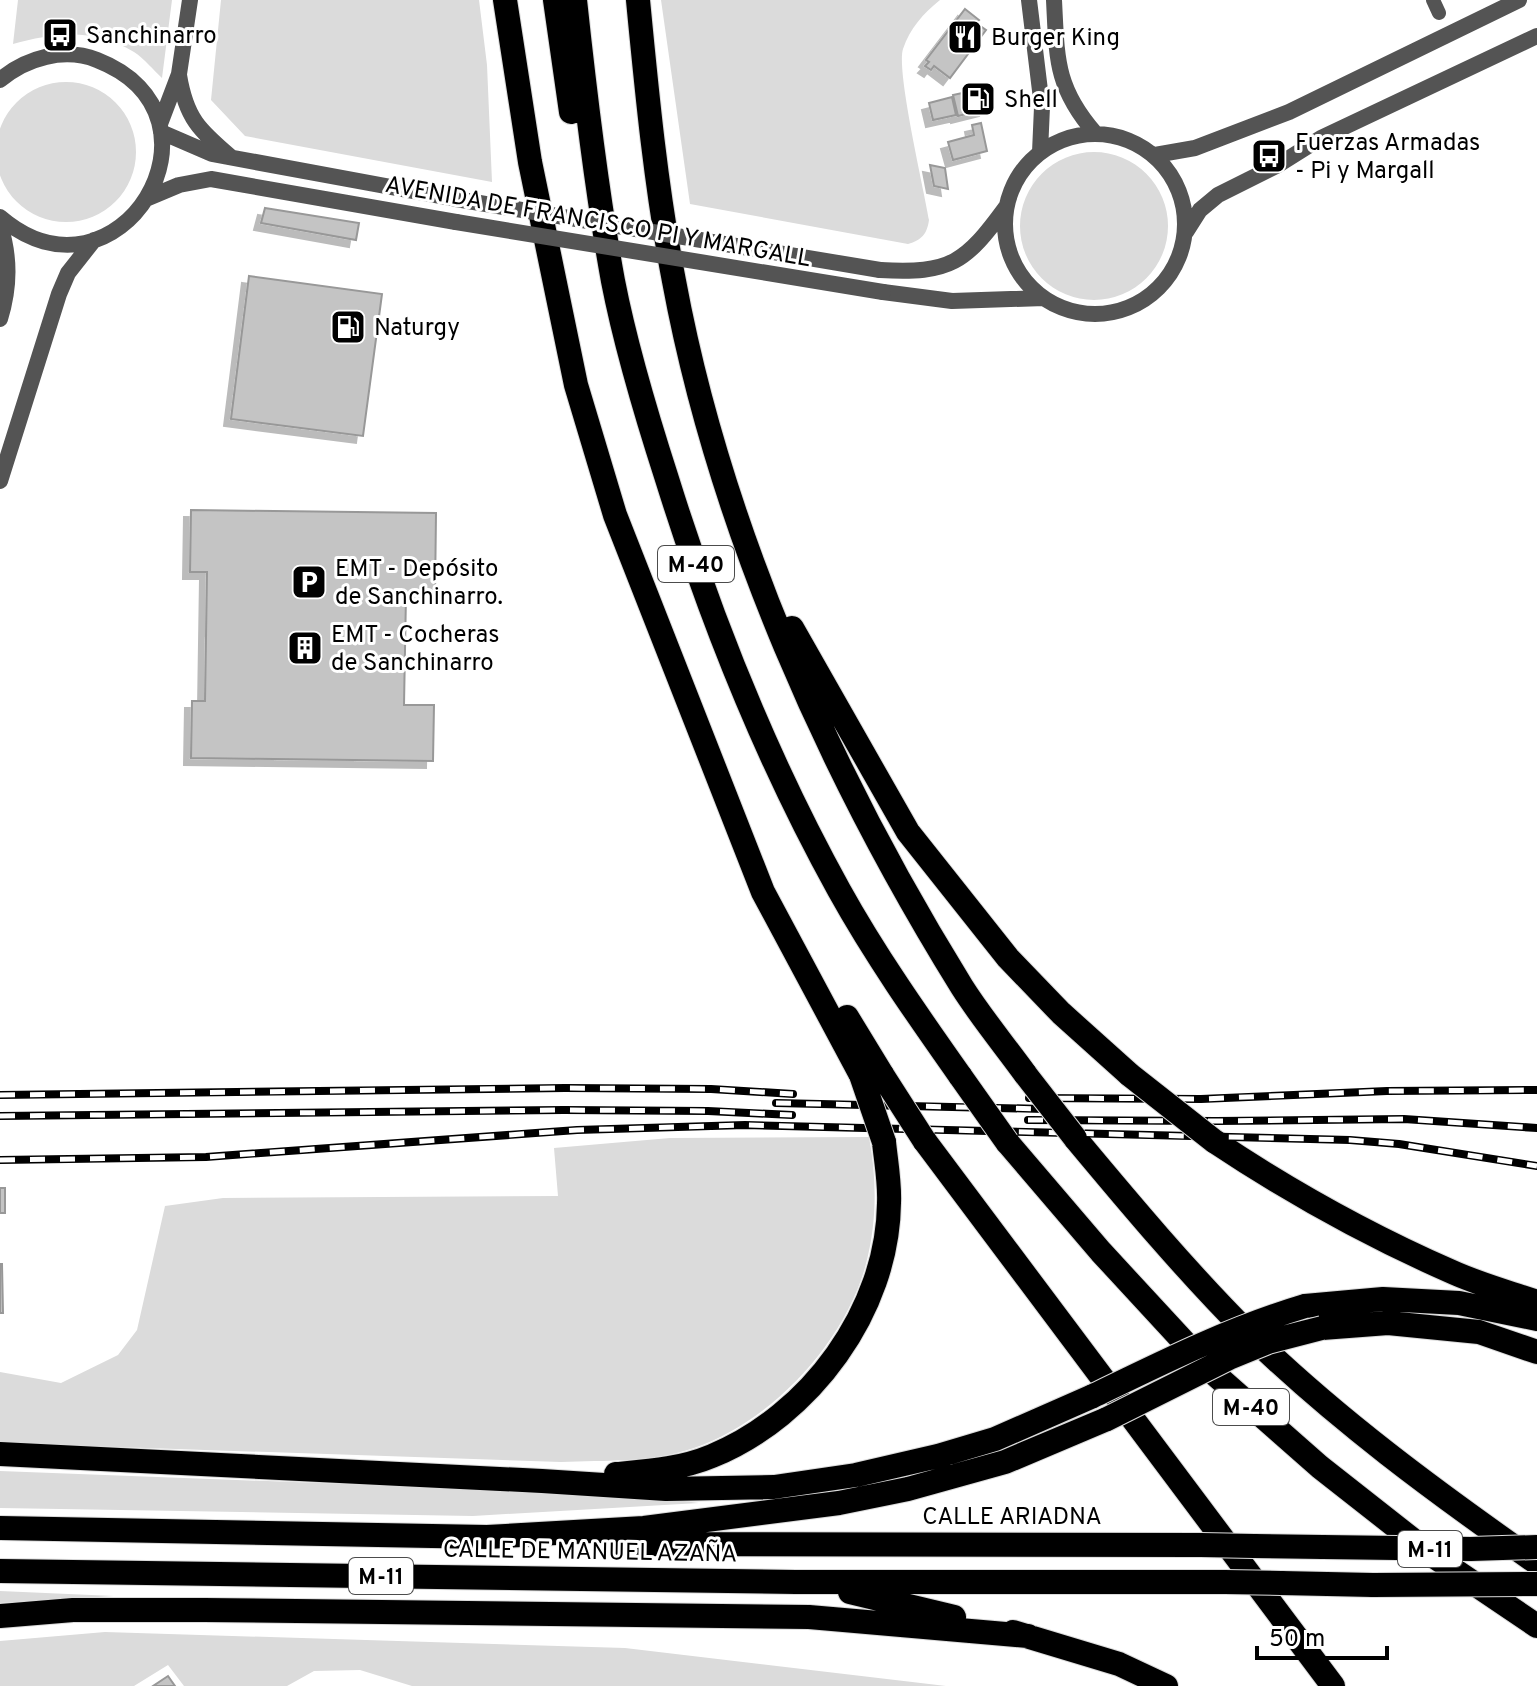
<svg xmlns="http://www.w3.org/2000/svg" width="1537" height="1686" font-family="Overpass,sans-serif">
  <defs>
    <filter id="shadow"><feDropShadow dx="-7" dy="7" stdDeviation="0" flood-color="#0004"/></filter>
  </defs>
  <rect width="100%" height="100%" fill="#fff"/>
  <path fill="#dbdbdb" d="M 18,0 L 172,0 L 162,78 C 153,70 145,59 134,52 C 96,28 55,32 13,44 Z
    M 221,0 L 479,0 L 487,65 L 492,182 L 245,136 L 211,100 Z
    M 661,0 L 940,0 C 923,14 910,28 903,49 C 896,71 924,189 929,220 C 927,234 922,240 908,244 L 690,204 Z
    M-4 152a70 70 0 1 1 140 0a70 70 0 1 1-140 0Z
    M1020 226a74 74 0 1 1 148 0a74 74 0 1 1-148 0Z
    M 869,1137 C 877,1179 877,1222 866,1264 C 845,1343 771,1422 694,1448 C 651,1463 605,1460 561,1462 L 0,1443 L 0,1372 L 61,1383 L 118,1355 L 137,1330 L 165,1206 L 223,1198 L 558,1196 L 554,1148 L 670,1138 Z
    M 0,1471 L 636,1495 L 699,1503 L 473,1516 L 0,1508 Z
    M 0,1591 L 114,1596 L 0,1603 Z
    M 105,1632 L 625,1648 L 946,1686 L 412,1686 L 360,1670 L 314,1671 L 287,1686 L 184,1686 L 168,1665 L 134,1686 L 0,1686 L 0,1641 Z"/>
  <path fill="#c4c4c4" stroke="#989898" stroke-width="2" filter="url(#shadow)" d="M 965,9 L 979,20 L 976,23 L 986,30 L 950,78 L 934,66 L 931,70 L 925,66 L 929,62 L 926,60 Z
    M 981,89 L 986,109 L 958,116 L 953,95 Z
    M 952,97 L 956,115 L 933,120 L 929,103 Z
    M 981,123 L 987,151 L 953,160 L 948,142 L 974,135 L 972,125 Z
    M 930,165 L 945,168 L 948,189 L 934,186 Z
    M 265,208 L 359,223 L 356,240 L 261,223 Z
    M 249,276 L 382,294 L 363,436 L 231,419 Z
    M 191,510 L 436,513 L 435,596 L 406,595 L 404,705 L 434,705 L 433,761 L 191,758 L 192,701 L 205,701 L 207,572 L 190,572 Z
    M 0,1188 L 5,1188 L 5,1213 L 0,1213 Z
    M 0,1264 L 2,1264 L 3,1313 L 0,1313 Z
    M 168,1676 L 175,1686 L 153,1686 Z"/>
  <g fill="none" stroke-linecap="round" stroke-linejoin="round">
    <defs>
      <path id="motorway" d="M 505,0 L 530,162 L 576,385 L 615,515 L 763,892 L 861,1075
        M 555,0 L 571,112
        M 575,0 C 585,94 596,188 613,281 C 626,348 646,414 667,479 C 711,620 767,760 839,890 C 875,955 918,1016 961,1077
        M 638,0 C 647,94 656,188 674,281 C 720,529 830,774 962,987 C 981,1017 1005,1046 1026,1075
        M 792,628 L 908,832 L 1008,958 L 1061,1013 L 1130,1075
        M 847,1017 L 883,1076
        M 1075,1138 C 1130,1204 1187,1272 1248,1333 C 1336,1419 1437,1493 1537,1563
        M 924,1140 L 1333,1686
        M 1214,1141 C 1289,1191 1368,1235 1450,1271 C 1478,1284 1508,1292 1537,1302
        M 1007,1142 L 1101,1252 L 1210,1370 L 1320,1467 L 1432,1555 L 1537,1626
        M 1305,1306 L 1383,1299 L 1459,1303 L 1537,1319
        M 1322,1328 L 1388,1323 L 1479,1332 L 1537,1352
        M 0,1454 L 542,1481 L 666,1489 L 774,1487 L 856,1475 L 938,1456 L 995,1439 L 1093,1396
        M 616,1474 C 649,1471 681,1469 712,1456 C 810,1416 888,1310 889,1203 C 890,1183 886,1162 884,1142
        M 0,1528 L 487,1537 L 644,1528 L 839,1503 L 908,1489 L 1005,1462 L 1107,1419
        M 621,1544 L 1201,1545
        M 1254,1546 L 1323,1547
        M 0,1571 L 796,1582 L 1225,1582
        M 1281,1583 L 1373,1585
        M 850,1592 L 954,1617
        M 0,1616 L 73,1610 L 204,1610 L 809,1617 L 1028,1636
        M 1013,1632 L 1119,1664 L 1166,1686"/>
    </defs>
    <use href="#motorway" stroke="#dbdbdb" stroke-width="26"/>
    <path stroke="#545454" stroke-width="14" d="M 1433,0 L 1439,13"/>
    <path stroke="#545454" stroke-width="16" d="M 1029,0 L 1042,107 L 1040,152
      M 1054,0 C 1057,58 1055,87 1095,133
      M 179,75 C 186,118 199,130 231,157
      M 0,80 C 26,58 64,47 97,60 C 241,116 118,318 0,217
      M 160,124 L 179,74 L 190,0
      M 161,132 L 212,154 L 456,199
      M1005 224a90 90 0 1 1 180 0a90 90 0 1 1-180 0Z
      M 1155,155 L 1195,148 L 1289,112 L 1519,0
      M 148,198 L 179,185 L 211,179 L 456,222
      M 0,225 C 10,257 10,286 0,319
      M 1186,232 L 1200,210 L 1218,195 L 1278,165 L 1321,138 L 1537,36
      M 880,270 C 951,274 965,263 1006,207
      M 883,292 L 952,301 L 1044,298
      M 0,481 L 59,294 L 68,273 L 94,240"/>
    <use href="#motorway" stroke="#000" stroke-width="24"/>
    <defs>
      <path id="rail" d="M 0,1095 L 565,1088 L 711,1089 L 793,1094
        M 1029,1098 L 1201,1099 L 1387,1091 L 1537,1090
        M 776,1103 L 1044,1109
        M 0,1116 L 564,1110 L 708,1111 L 792,1115
        M 1028,1120 L 1216,1121 L 1404,1119 L 1537,1128
        M 0,1160 L 206,1157 L 577,1130 L 745,1125 L 1350,1140 L 1399,1144 L 1537,1166"/>
    </defs>
    <use href="#rail" stroke="#000" stroke-width="8"/>
    <use href="#rail" stroke="#fff" stroke-width="5" stroke-dasharray="15" stroke-linecap="butt"/>
    <defs>
      <path id="motorway-bridge" d="M 861,1075 L 884,1142
        M 1026,1075 L 1075,1138
        M 1130,1075 L 1214,1141
        M 883,1076 L 924,1140
        M 961,1077 L 1007,1142
        M 1093,1396 C 1163,1362 1231,1328 1305,1306
        M 1107,1419 L 1229,1358 L 1268,1342 L 1322,1328
        M 1201,1545 L 1254,1546
        M 1323,1547 L 1471,1549 L 1537,1547
        M 1225,1582 L 1281,1583
        M 1373,1585 L 1537,1584"/>
    </defs>
    <use href="#motorway-bridge" stroke="#dbdbdb" stroke-width="26" stroke-linecap="butt"/>
    <path stroke="#545454" stroke-width="16" d="M 456,199 L 880,270
      M 456,222 L 883,292"/>
    <use href="#motorway-bridge" stroke="#000" stroke-width="24"/>
  </g>
  <defs>
    <symbol id="bus-square" viewBox="-11 -11 22 22"><rect x="-9" y="-9" width="18" height="18" rx="4" fill="#000" stroke="#fff"/><path d="M-5-6H5V4H4V6H2V4H-2V6H-4V4H-5ZM-3.5-4V0h7V-4ZM-3.5 1.2v1.5H-2V1.2ZM2 1.2v1.5H3.5V1.2Z" fill="#fff"/></symbol>
    <symbol id="restaurant-square" viewBox="-11 -11 22 22"><rect x="-9" y="-9" width="18" height="18" rx="4" fill="#000" stroke="#fff"/><path d="M-5-6h1v4h1v-4h1v4h1v-4h1v5L-1.5 .5V6h-2V.5L-5-1ZM5-6V6H3V1.5H1.5Q1.5-4 5-6Z" fill="#fff"/></symbol>
    <symbol id="fuel-square" viewBox="-11 -11 22 22"><rect x="-9" y="-9" width="18" height="18" rx="4" fill="#000" stroke="#fff"/><path d="M-5.5-6h7V0h2V4h1.3V-2.5L3-4.5l.8-.8L6-3V5H2.5V1h-1V6h-7ZM-4.2-4.7v3.2H.2V-4.7Z" fill="#fff"/></symbol>
    <symbol id="parking-square" viewBox="-11 -11 22 22"><rect x="-9" y="-9" width="18" height="18" rx="4" fill="#000" stroke="#fff"/><path d="M-3.5-5.5H1a3.5 3.5 0 0 1 0 7H-1V5.5H-3.5ZM-1-3.4V-.6H.8a1.4 1.4 0 0 0 0-2.8Z" fill="#fff"/></symbol>
    <symbol id="building-square" viewBox="-11 -11 22 22"><rect x="-9" y="-9" width="18" height="18" rx="4" fill="#000" stroke="#fff"/><path d="M-4-6H4V6H1V3H-1V6H-4ZM-2.5-4.3h1.7v1.8h-1.7ZM.8-4.3h1.7v1.8H.8ZM-2.5-1h1.7V.8h-1.7ZM.8-1h1.7V.8H.8Z" fill="#fff"/></symbol>
  </defs>
  <g fill-rule="evenodd">
    <use href="#bus-square" x="40" y="15" width="40" height="40"/>
    <use href="#restaurant-square" x="945" y="17" width="40" height="40"/>
    <use href="#fuel-square" x="958" y="79" width="40" height="40"/>
    <use href="#bus-square" x="1249" y="136" width="40" height="40"/>
    <use href="#fuel-square" x="328" y="307" width="40" height="40"/>
    <use href="#parking-square" x="289" y="562" width="40" height="40"/>
    <use href="#building-square" x="285" y="628" width="40" height="40"/>
  </g>
  <g text-anchor="middle" stroke-width="6" stroke-linejoin="round" paint-order="stroke">
    <g fill="#fff" stroke="#4c4c4c" stroke-width="2">
      <rect x="658" y="546" width="76" height="36" rx="6"/>
      <rect x="1213" y="1389" width="76" height="36" rx="6"/>
      <rect x="1398" y="1531" width="64" height="36" rx="6"/>
      <rect x="349" y="1558" width="64" height="36" rx="6"/>
    </g>
    <g font-size="22" font-weight="bold" fill="#000">
      <text x="696" y="572">M-40</text>
      <text x="1251" y="1415">M-40</text>
      <text x="1430" y="1557">M-11</text>
      <text x="381" y="1584">M-11</text>
    </g>
    <g font-size="24" fill="#000" stroke="#fff" text-anchor="start">
      <text x="86" y="43">Sanchinarro</text>
      <text x="991" y="45">Burger King</text>
      <text x="1004" y="107">Shell</text>
      <text x="1295" y="150">Fuerzas Armadas<tspan x="1295" dy="28">- Pi y Margall</tspan></text>
      <text x="374" y="335">Naturgy</text>
      <text x="335" y="576">EMT - Depósito<tspan x="335" dy="28">de Sanchinarro.</tspan></text>
      <text x="331" y="642">EMT - Cocheras<tspan x="331" dy="28">de Sanchinarro</tspan></text>
    </g>
    <g font-size="24" fill="#000" stroke="#fff">
      <text transform="translate(598 221) rotate(10)" y="8">AVENIDA DE FRANCISCO PI Y MARGALL</text>
      <text x="1012" y="1524">CALLE ARIADNA</text>
      <text transform="translate(590 1551) rotate(1)" y="8">CALLE DE MANUEL AZAÑA</text>
    </g>
  </g>
  <path d="M1257 1646v12h130v-12" fill="none" stroke="#000000" stroke-width="4"/>
  <text x="1269" y="1646" font-size="24" fill="#000000" stroke="#ffffff" stroke-width="6" paint-order="stroke">50 m</text>
</svg>
